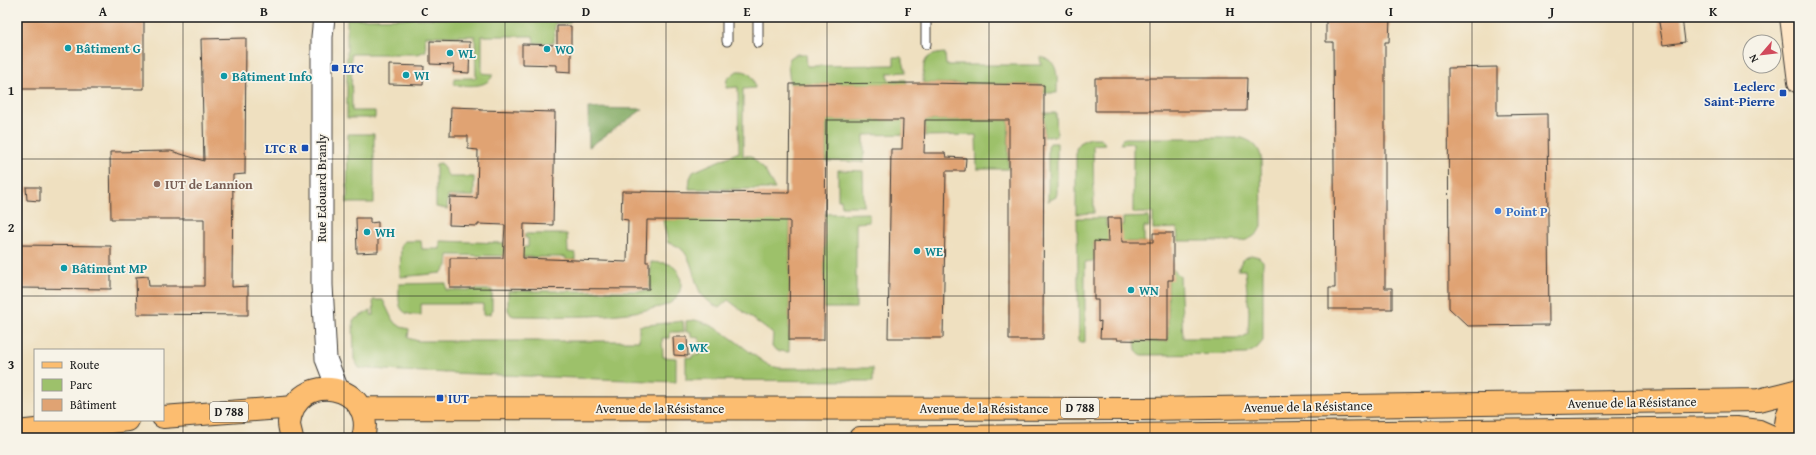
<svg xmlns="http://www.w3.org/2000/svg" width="1816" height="455" font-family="'Gentium Book Plus',serif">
  <rect width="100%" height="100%" fill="#f7f3e8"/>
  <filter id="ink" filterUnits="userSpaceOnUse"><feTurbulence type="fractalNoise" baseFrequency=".025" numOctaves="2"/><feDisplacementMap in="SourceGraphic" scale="8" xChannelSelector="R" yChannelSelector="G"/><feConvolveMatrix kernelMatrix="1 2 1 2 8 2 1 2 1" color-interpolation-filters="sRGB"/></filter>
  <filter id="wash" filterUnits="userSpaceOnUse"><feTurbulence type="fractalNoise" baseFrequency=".012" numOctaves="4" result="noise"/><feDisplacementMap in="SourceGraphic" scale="16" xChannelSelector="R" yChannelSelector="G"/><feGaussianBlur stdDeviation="0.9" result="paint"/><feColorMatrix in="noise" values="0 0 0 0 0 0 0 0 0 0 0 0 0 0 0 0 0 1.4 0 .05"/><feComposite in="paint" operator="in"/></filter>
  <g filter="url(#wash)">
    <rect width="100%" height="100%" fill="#efe0c0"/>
    <path fill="#9dc16b" stroke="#5c6e44" d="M 571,17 L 570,23 L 555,23 L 554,43 L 534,43 L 533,36 L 482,36 L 482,73 L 492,74 L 492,77 C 484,89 466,85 454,85 L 454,78 L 476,78 L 475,36 L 425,36 L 426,51 L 418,54 L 351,54 L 352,111 L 375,111 L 375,118 L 347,118 L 347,19 Z
      M 945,53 L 946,65 L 1041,65 L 1040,57 C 1060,60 1057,78 1057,93 L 1044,93 L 1044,85 L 923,83 C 924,62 921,55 945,53 Z
      M 797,54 L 806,54 L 807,66 L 894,65 L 894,57 L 901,57 L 903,61 L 906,72 L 888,73 L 888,80 L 906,80 L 907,84 L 790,84 L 788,65 L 789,58 Z
      M 737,71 C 749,70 754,76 755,88 L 743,89 L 743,156 L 751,156 L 764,169 L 775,189 L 689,189 L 690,178 L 693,172 L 739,152 L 738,87 L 726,88 L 727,79 Z
      M 1044,113 L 1056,113 L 1057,136 L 1044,137 Z
      M 826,120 L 916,120 L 916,134 L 864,135 L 864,162 L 826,161 Z
      M 925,120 L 1009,120 L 1008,169 L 977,169 L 976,135 L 925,136 Z
      M 348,134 L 374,134 L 374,203 L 347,203 Z
      M 1089,138 L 1101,138 L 1105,144 L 1093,145 L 1094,213 L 1076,214 L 1076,149 L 1079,143 Z
      M 1126,138 L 1242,138 C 1252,141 1258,146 1261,156 L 1262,226 C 1257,235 1252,239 1242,241 L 1178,241 L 1177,228 L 1153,229 L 1153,213 L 1133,213 L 1133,143 L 1120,144 L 1122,139 Z
      M 1050,143 L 1057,143 L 1057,193 L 1056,197 L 1048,201 L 1048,146 Z
      M 441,163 L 449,177 L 474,177 L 474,196 L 448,196 L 447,209 L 436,207 L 436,164 Z
      M 838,170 L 863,171 L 864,206 L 842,206 L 841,200 L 838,200 Z
      M 869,213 L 869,222 L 856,223 L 856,308 L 824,308 L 825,214 Z
      M 790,214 L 789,352 L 778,351 L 772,347 L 773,334 L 728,300 L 719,308 C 712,304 704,299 700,292 C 691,274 693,247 668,243 L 663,220 Z
      M 1149,217 L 1149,227 L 1144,227 L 1144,242 L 1094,242 L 1094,261 L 1085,262 L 1085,342 L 1079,342 L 1077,218 L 1106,218 L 1106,226 L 1123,225 L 1123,218 Z
      M 525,234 L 567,234 L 568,252 L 575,253 L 575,260 L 566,260 L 566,257 L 518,257 L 518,247 L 528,247 L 528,238 L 525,238 Z
      M 405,241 L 421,241 L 422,249 L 440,249 L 440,241 L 503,243 L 506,244 L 506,256 L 448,255 L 447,266 L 441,273 L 400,277 L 401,244 Z
      M 1251,255 L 1259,257 L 1263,261 L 1263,341 L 1256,349 L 1246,354 L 1141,355 L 1136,350 L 1135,341 L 1168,341 L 1168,280 L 1173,269 L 1180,276 L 1183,338 L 1241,338 L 1248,334 L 1249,312 L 1245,270 L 1238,270 L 1242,260 Z
      M 651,262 C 657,263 664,262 669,264 C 683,270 685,290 674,300 C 669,305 661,307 655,308 C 608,319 561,316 514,316 L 511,315 L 508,310 L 508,291 L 650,291 Z
      M 446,283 L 446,290 L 492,290 L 492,310 L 490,314 L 483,315 L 483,304 L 421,304 L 421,315 C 396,316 399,304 399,284 Z
      M 373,300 L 383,300 L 393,321 L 401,327 L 409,329 L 408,338 L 418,341 L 639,341 L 639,326 L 683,321 L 684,332 L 670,332 L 670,338 L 662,338 L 663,357 L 676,358 L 676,382 L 400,371 L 359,368 L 354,359 L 353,320 L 371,310 L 371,315 L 374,315 Z
      M 695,320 C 724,327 745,351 770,366 L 780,368 L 873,368 L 873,381 L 686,380 L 686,357 L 692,358 L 693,355 L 700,355 L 699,338 L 691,337 L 691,332 L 686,332 L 686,321 Z"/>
    <path fill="#7ea75f" stroke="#4d623e" d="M 588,108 L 643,109 L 589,147 Z"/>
    <g id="blocks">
      <path fill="#e0a373" d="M 17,17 L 144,17 L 144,89 L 17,89 Z
        M 1658,17 L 1682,17 L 1685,42 L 1663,45 Z
        M 1326,18 L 1390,18 L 1389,42 L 1385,42 L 1385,288 L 1392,288 L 1392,309 L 1329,309 L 1329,288 L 1335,288 L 1333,42 L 1326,42 Z
        M 557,26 L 571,26 L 571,72 L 557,71 L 557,65 L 522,64 L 522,44 L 557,45 Z
        M 246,38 L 245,174 L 233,175 L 232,287 L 248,286 L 248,315 L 137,314 L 136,277 L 148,276 L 149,286 L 204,286 L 204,219 L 111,219 L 110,152 L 171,151 L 204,161 L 201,39 Z
        M 430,41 L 470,42 L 469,73 L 453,72 L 454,65 L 430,64 Z
        M 389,65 L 424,66 L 423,85 L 389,84 Z
        M 1497,67 L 1497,115 L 1547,114 L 1549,325 L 1468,326 L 1449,308 L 1448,68 Z
        M 1095,78 L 1247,78 L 1246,111 L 1095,111 Z
        M 923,83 L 1044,85 L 1043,340 L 1009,340 L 1009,120 L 925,120 L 924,153 L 945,153 L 946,157 L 966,158 L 965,171 L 946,171 L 943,338 L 888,338 L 891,149 L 902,149 L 903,120 L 826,120 L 824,340 L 789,340 L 790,221 L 647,220 L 646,262 L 649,262 L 649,289 L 450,288 L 450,258 L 503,258 L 505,225 L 478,224 L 478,226 L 449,225 L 450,197 L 477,198 L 478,150 L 468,149 L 468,136 L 450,136 L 451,107 L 479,108 L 480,110 L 555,112 L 553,225 L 524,224 L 523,258 L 627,262 L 628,220 L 621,219 L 622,191 L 789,193 L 790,84 Z
        M 26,187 L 40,187 L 40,201 L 27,200 Z
        M 356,218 L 370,218 L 370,223 L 378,222 L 378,252 L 357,253 Z
        M 1107,218 L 1121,218 L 1122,242 L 1153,242 L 1153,233 L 1173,233 L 1173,280 L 1168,280 L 1168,341 L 1117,340 L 1117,338 L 1100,338 L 1101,321 L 1098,322 L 1098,300 L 1094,300 L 1094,241 L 1108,242 Z
        M 17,245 L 111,246 L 111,289 L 17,288 Z
        M 673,337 L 687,337 L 688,356 L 674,355 Z"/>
    </g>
  </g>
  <g filter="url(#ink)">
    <use href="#blocks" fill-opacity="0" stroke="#3c3935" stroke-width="1"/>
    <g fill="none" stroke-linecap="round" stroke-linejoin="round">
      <defs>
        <path id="service" d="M 727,17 L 727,41
          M 758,17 L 758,43
          M 926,17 L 926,44"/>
        <path id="tertiary" d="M 324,17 L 322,37 L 322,285 L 326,359 L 338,390"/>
        <path id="secondary" d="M 1791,17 L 1799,82"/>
        <path id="primary" d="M 360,408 L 1143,409 L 1759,400 L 1799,390
          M 163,417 L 294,407
          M 17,432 L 128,420
          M 292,438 C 291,433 289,427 289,423 C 296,368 378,384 363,438
          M 860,438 L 1736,428 L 1759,431 L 1775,438
          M 1785,438 C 1785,421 1788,406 1799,392"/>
      </defs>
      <use href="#service" stroke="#3c3935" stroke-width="11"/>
      <use href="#tertiary" stroke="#3c3935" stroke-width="23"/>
      <use href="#secondary" stroke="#3c3935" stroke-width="24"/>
      <use href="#primary" stroke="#3c3935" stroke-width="24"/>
      <use href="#service" stroke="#fff" stroke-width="9"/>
      <use href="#tertiary" stroke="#fff" stroke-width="21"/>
      <use href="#secondary" stroke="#fee5c5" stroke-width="22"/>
      <use href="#primary" stroke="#fcbd6f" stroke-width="22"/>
    </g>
  </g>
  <path fill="none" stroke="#1c1c1c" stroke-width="1" stroke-opacity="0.55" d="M 183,17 L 183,438M 344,17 L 344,438M 505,17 L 505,438M 666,17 L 666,438M 827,17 L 827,438M 989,17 L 989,438M 1150,17 L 1150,438M 1311,17 L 1311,438M 1472,17 L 1472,438M 1633,17 L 1633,438M 17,159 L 1799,159M 17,296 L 1799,296"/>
  <g fill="#0f9aa8" stroke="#f7f3e8" stroke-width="1.5">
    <circle cx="68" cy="48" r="4"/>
    <circle cx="547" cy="49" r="4"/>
    <circle cx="450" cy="53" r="4"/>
    <circle cx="406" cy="75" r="4"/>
    <circle cx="224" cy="76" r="4"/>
    <circle cx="367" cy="232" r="4"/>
    <circle cx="917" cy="251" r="4"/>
    <circle cx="64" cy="268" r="4"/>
    <circle cx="1131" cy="290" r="4"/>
    <circle cx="681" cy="347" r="4"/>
  </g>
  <g fill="#1a4fb4" stroke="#f7f3e8" stroke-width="1.5">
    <rect x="331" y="64" width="8" height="8" rx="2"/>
    <rect x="1779" y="89" width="8" height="8" rx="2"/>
    <rect x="301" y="144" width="8" height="8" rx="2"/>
    <rect x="436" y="394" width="8" height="8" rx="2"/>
  </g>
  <circle fill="#8d6e63" stroke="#f7f3e8" stroke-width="1.5" cx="157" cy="184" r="4"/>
  <circle fill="#3f7fe0" stroke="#f7f3e8" stroke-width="1.5" cx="1498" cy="211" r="4"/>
  <g text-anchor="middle" stroke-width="3.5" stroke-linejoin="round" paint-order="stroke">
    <g fill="#f7f3e8" stroke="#5e5c59" stroke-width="1">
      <rect x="1061" y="398" width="38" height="20" rx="3"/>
      <rect x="210" y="402" width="38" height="20" rx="3"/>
    </g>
    <g font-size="12" font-weight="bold" fill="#1c1c1c">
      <text x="1080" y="412">D 788</text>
      <text x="229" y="416">D 788</text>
    </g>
    <g font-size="13" font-weight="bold" fill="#0d838f" stroke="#f7f3e8" text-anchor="start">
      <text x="76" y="53">Bâtiment G</text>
      <text x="555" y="54">WO</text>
      <text x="458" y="58">WL</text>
      <text x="414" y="80">WI</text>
      <text x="232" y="81">Bâtiment Info</text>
      <text x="375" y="237">WH</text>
      <text x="925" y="256">WE</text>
      <text x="72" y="273">Bâtiment MP</text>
      <text x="1139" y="295">WN</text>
      <text x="689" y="352">WK</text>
    </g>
    <g font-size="13" font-weight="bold" fill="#164399" stroke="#f7f3e8" text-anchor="start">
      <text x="343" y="73">LTC</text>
      <text x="1775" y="91" text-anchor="end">Leclerc<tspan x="1775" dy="15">Saint-Pierre</tspan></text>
      <text x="297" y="153" text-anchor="end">LTC R</text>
      <text x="448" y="403">IUT</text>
    </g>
    <g font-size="13" font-weight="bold" fill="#785e54" stroke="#f7f3e8" text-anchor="start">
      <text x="165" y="189">IUT de Lannion</text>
    </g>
    <g font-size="13" fill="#1c1c1c" stroke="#f7f3e8">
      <text transform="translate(321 188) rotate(-90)" y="5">Rue Edouard Branly</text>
      <text transform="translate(1632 402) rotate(-1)" y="5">Avenue de la Résistance</text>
      <text transform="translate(1308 406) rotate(-1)" y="5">Avenue de la Résistance</text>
      <text x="660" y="413">Avenue de la Résistance</text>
      <text x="984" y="413">Avenue de la Résistance</text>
    </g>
    <g font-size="13" font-weight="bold" fill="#366cbe" stroke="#f7f3e8" text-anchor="start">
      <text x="1506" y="216">Point P</text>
    </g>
  </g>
  <rect width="1816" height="455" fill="none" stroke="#f7f3e8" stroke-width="44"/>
  <rect x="34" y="349" width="130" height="72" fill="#f7f3e8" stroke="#9f9d96"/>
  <rect x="42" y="362" width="20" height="6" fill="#fcbd6f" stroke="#9f9d96"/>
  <text x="70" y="369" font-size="12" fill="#1c1c1c">Route</text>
  <rect x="42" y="379" width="20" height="12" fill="#9dc16b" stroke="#9f9d96"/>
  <text x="70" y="389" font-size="12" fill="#1c1c1c">Parc</text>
  <rect x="42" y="399" width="20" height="12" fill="#e0a373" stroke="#9f9d96"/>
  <text x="70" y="409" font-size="12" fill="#1c1c1c">Bâtiment</text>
  <g transform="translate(1762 54) rotate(242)"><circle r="19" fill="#f7f3e8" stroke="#9f9d96"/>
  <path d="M0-3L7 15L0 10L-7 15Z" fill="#d1495b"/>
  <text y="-6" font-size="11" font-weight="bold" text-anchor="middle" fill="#1c1c1c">N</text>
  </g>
  <rect x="22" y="22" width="1772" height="411" fill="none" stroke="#1c1c1c" stroke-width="1.5"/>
  <g font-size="13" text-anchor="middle" font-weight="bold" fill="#1c1c1c">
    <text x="103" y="16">A</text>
    <text x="264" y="16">B</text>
    <text x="425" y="16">C</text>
    <text x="586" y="16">D</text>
    <text x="747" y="16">E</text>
    <text x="908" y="16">F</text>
    <text x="1069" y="16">G</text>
    <text x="1230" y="16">H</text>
    <text x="1391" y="16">I</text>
    <text x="1552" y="16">J</text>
    <text x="1713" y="16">K</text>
    <text x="11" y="95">1</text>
    <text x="11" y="232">2</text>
    <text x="11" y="369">3</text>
  </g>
</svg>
